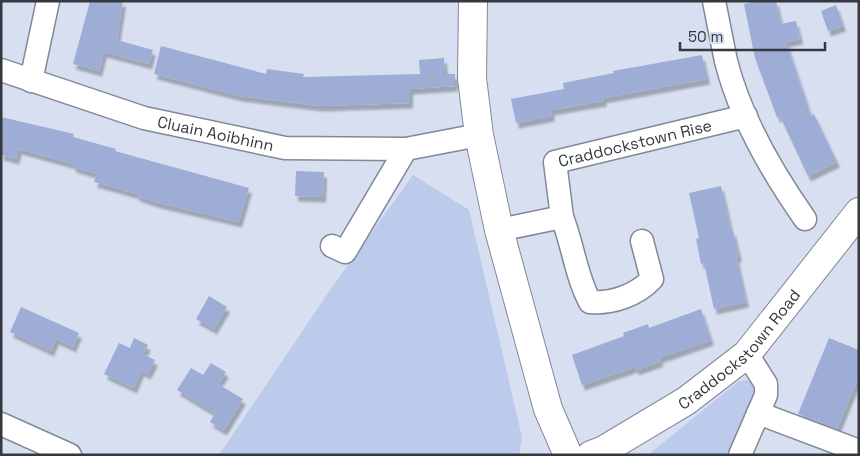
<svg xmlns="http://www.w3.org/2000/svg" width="860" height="456" font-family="'Space Grotesk',sans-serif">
  <defs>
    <filter id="shadow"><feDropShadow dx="3" dy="5.5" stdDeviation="1" flood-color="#0004"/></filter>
  </defs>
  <rect width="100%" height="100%" fill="#d7dff1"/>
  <path fill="#bccaeb" d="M 413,175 L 469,210 L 522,437 L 519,455 L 219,455 L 328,293 Z
    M 750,380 L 756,386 L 757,397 L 733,451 L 723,455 L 648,455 L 739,381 Z"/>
  <path fill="#9dadd5" filter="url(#shadow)" d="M 90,1 L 123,1 L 117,40 L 153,50 L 149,64 L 104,52 L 99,71 L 73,64 Z
    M 755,1 L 776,1 L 781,24 L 796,21 L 800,39 L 786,42 L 811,116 L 814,114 L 837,162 L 808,176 L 780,116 L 777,117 L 755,58 L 744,4 Z
    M 836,5 L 843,26 L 828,31 L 821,11 Z
    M 161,46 L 266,74 L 267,69 L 304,74 L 303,77 L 420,74 L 419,60 L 444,58 L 445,74 L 455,74 L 455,86 L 410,89 L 410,103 L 319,106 L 239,96 L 154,74 Z
    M 702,55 L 707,79 L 603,98 L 604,101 L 551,110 L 552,116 L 516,123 L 511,99 L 564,89 L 563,83 L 614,73 L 613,71 Z
    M 1,117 L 74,134 L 73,137 L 116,149 L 115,151 L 249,188 L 239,222 L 158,203 L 137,196 L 137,194 L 94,182 L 97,174 L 73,167 L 73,164 L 19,149 L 16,159 L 1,155 Z
    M 296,171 L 324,172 L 323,197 L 295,196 Z
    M 721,186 L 731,231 L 733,231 L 739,256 L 736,257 L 746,302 L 714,309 L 704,263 L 701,264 L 696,239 L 699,238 L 689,193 Z
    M 209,296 L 227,307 L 214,329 L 196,319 Z
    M 21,307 L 79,333 L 73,347 L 56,339 L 51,351 L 10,332 Z
    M 701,309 L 711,340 L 659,358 L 661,361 L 636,370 L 635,367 L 582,385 L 572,355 L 624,336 L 623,333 L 648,324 L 649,328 Z
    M 134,338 L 148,345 L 143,354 L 155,360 L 148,374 L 141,371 L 134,388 L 104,374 L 119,343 L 130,348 Z
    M 829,338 L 859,350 L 859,376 L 837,429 L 798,414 Z
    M 211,363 L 226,372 L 218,384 L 243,399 L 224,430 L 210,422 L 215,413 L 177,390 L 191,368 L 203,375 Z"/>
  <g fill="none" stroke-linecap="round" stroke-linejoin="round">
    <defs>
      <g id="minor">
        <path d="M 714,1 C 718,21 722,42 726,61 C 740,117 772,172 805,219"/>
        <path id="s1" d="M 1,70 L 144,118 L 285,148 L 406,149 L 479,135"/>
        <path d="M 31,81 L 48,1"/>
        <path d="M 562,217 C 573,245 576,276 590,302 C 612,304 637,295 652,279 L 642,241"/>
        <path id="s2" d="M 499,230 L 562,217 L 555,162 L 746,116"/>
        <path d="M 332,246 L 345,252 L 406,149"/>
        <path d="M 758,413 L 859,451"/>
        <path d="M 1,424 L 70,455"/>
        <path d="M 740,455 L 766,395 L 766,384 L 747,354"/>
      </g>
      <g id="tertiary">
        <path id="s3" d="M 591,455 L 604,450 L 686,401 L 747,354 L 859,212"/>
      </g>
      <path id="secondary" d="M 473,1 L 472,78 L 479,135 L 499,230 L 548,409 L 568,455"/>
    </defs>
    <use href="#minor" stroke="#818898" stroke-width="25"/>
    <use href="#tertiary" stroke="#818898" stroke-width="30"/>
    <use href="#secondary" stroke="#818898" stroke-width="30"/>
    <use href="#minor" stroke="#fff" stroke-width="22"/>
    <use href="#tertiary" stroke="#fff" stroke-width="28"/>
    <use href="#secondary" stroke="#fff" stroke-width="28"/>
  </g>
  <g text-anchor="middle" stroke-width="4" stroke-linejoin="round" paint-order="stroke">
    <g font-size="16" fill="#35383f" stroke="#d7dff1">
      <text dy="6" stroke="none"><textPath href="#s1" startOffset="224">Cluain Aoibhinn</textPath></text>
      <text dy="6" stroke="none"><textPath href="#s2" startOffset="202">Craddockstown Rise</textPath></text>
      <text dy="6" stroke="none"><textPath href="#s3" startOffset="184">Craddockstown Road</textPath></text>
    </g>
  </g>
  <rect width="860" height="456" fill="none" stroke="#35383f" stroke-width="5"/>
  <path d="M680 42v8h145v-8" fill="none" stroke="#35383f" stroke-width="2.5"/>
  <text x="688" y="42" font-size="15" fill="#35383f" stroke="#d7dff1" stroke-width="4" paint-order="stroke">50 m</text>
</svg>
